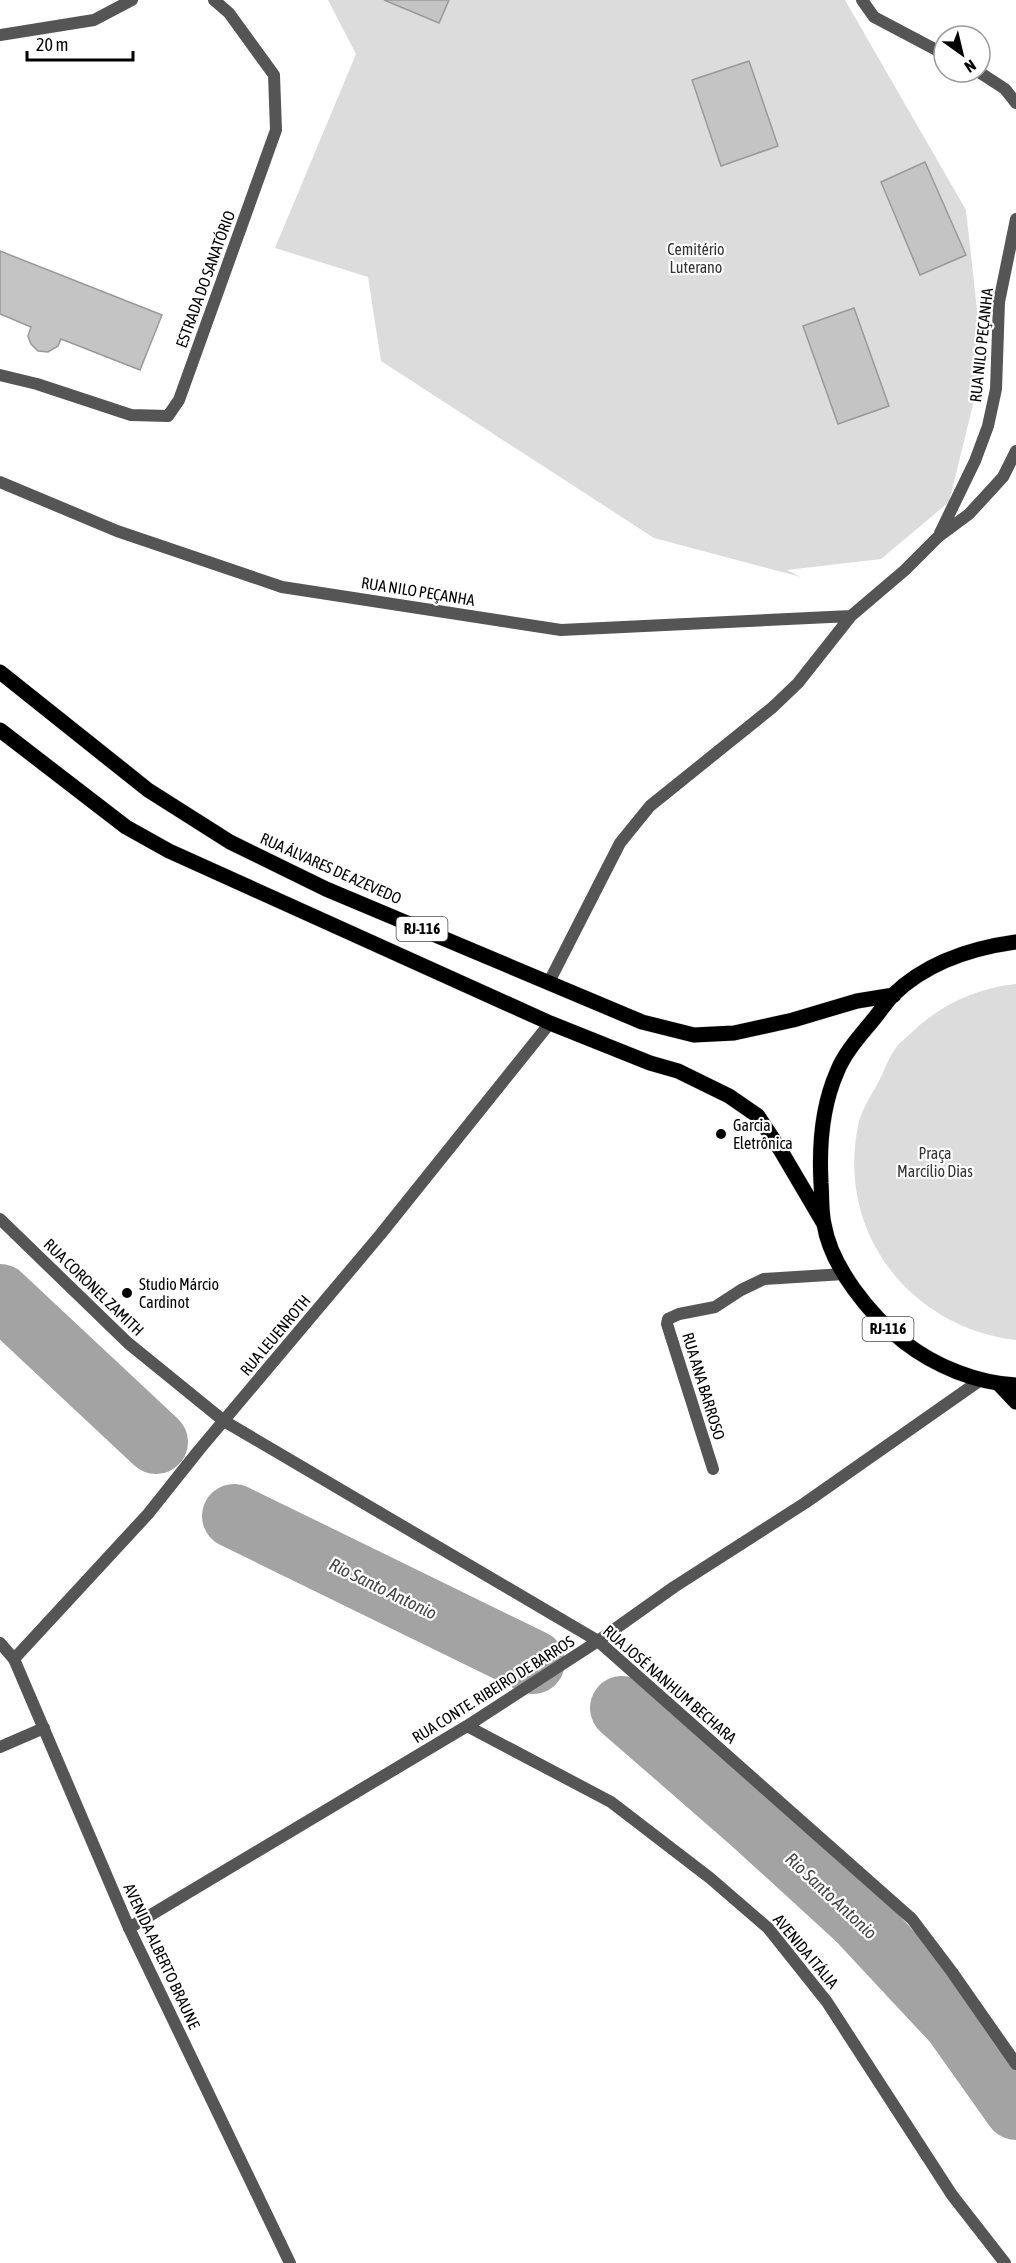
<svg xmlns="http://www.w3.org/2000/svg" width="1016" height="2263" font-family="'Asap Condensed',sans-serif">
  <rect width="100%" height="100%" fill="#fff"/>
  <path fill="#dcdcdc" d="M 328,0 L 845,0 L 966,210 L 983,364 L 949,502 L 881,559 L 787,570 L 801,577 L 654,538 L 381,361 L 368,277 L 275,248 L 356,54 Z
    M 1016,984 L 1016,1340 C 909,1328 834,1229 859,1122 C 862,1109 872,1094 879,1081 C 884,1071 888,1059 895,1049 C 899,1043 906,1038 911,1033 C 940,1005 976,988 1016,984 Z"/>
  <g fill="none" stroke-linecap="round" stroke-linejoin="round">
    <path stroke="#a3a3a3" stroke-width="64" d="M 0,1296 L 156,1442
      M 234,1516 L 533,1662
      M 622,1708 L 753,1822 L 857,1917 L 955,2022 L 1016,2108"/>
  </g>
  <path fill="#c4c4c4" stroke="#999" stroke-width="1.5" d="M 384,0 L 449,0 L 439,23 Z
    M 749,61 L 778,146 L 721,166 L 692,80 Z
    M 925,162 L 966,255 L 920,275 L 881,182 Z
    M 0,251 L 162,315 L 140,370 L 61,339 L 58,346 L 48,352 L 38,351 L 31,344 L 28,336 L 31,327 L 0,314 Z
    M 854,308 L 889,406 L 838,424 L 803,326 Z"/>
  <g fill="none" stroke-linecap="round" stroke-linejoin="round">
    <defs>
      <path id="primary" d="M 0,672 L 148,790 L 230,842 L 326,889 L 642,1022 L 694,1035 L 734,1033 L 793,1020 L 857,1001 L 894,995
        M 0,730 L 126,827 L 169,851 L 550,1023 L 650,1063 L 678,1071 L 729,1096 L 758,1116 L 781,1151 L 824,1224
        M 1016,942 C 972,948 926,963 893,995 C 886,1002 880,1012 873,1020 C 860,1036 845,1052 837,1072 C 822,1106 819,1146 821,1183 C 822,1196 821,1211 824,1224 C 831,1267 870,1315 904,1342 C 935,1366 976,1383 1016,1385
        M 999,1384 L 1016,1402"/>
    </defs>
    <use href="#primary" stroke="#dbdbdb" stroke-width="16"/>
    <path stroke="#555" stroke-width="12" d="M 0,35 L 94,20 L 132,0
      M 0,375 L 37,384 L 131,415 L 168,416 L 179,400 L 276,130 L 274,75 L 229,13 L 214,0"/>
    <path stroke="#555" stroke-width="12" d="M 862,0 L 874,17 L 944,54
      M 979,72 L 1005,89 L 1016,103
      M 0,482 L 117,531 L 282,587 L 561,630 L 851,616
      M 940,533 L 975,461 L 988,426 L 996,389 L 999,302 L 1016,219
      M 549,982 L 620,843 L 650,806 L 773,707 L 798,683 L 851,616 L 905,570 L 938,537 L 969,514 L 1003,477 L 1016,451
      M 0,1219 L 128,1343 L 224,1421 L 598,1641 L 912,1919 L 952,1972 L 1016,2064
      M 713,1469 L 667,1324 L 668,1319 L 679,1314 L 715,1307 L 741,1290 L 764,1279 L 844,1274
      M 0,1643 L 14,1659
      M 467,1726 L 611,1802 L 710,1878 L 768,1928 L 827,2002 L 952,2195 L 1005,2263
      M 0,1747 L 44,1728
      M 129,1928 L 467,1726 L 598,1641 L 674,1587 L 805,1503 L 982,1379"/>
    <path stroke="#555" stroke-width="12" d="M 290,2263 L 129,1928 L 14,1659 L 148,1514 L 199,1450 L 380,1235 L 550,1023"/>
    <use href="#primary" stroke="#000" stroke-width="15"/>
  </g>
  <g fill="#000" stroke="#fff" stroke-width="2">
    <circle cx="721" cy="1134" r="6"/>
    <circle cx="127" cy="1293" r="6"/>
  </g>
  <g text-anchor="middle" stroke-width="4.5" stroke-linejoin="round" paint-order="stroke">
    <g fill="#fff" stroke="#4c4c4c" stroke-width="1.5">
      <rect x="396.5" y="917" width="51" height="24" rx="4.5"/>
      <rect x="862.5" y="1317" width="51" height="24" rx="4.5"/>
    </g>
    <g font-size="15" font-weight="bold" fill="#000">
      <text x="422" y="934">RJ-116</text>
      <text x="888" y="1334">RJ-116</text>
    </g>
    <g font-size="16" fill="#333" stroke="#fff">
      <text x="696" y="255">Cemitério<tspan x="696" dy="18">Luterano</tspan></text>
      <text x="935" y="1159">Praça<tspan x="935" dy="18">Marcílio Dias</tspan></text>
    </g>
    <g font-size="16" fill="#000" stroke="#fff">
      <text transform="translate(205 279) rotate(-70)" y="6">ESTRADA DO SANATÓRIO</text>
      <text transform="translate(981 345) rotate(-84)" y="6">RUA NILO PEÇANHA</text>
      <text transform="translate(418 591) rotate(9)" y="6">RUA NILO PEÇANHA</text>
      <text transform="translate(331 868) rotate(24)" y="6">RUA ÁLVARES DE AZEVEDO</text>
      <text transform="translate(94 1287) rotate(44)" y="6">RUA CORONEL ZAMITH</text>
      <text transform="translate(275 1335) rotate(-50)" y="6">RUA LEUENROTH</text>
      <text transform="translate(704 1386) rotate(73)" y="6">RUA ANA BARROSO</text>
      <text transform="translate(670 1684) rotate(41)" y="6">RUA JOSÉ NANHUM BECHARA</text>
      <text transform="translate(493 1689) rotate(-32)" y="6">RUA CONTE. RIBEIRO DE BARROS</text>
      <text transform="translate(806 1951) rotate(50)" y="6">AVENIDA ITÁLIA</text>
      <text transform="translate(162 1956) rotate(65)" y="6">AVENIDA ALBERTO BRAUNE</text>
    </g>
    <g font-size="16" fill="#000" stroke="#fff" text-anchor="start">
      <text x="733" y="1131">Garcia<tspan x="733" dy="18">Eletrônica</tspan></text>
      <text x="139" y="1290">Studio Márcio<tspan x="139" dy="18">Cardinot</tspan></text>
    </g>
    <g font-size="18" font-style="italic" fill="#444" stroke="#fff">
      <text transform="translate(383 1589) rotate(26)" y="6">Rio Santo Antonio</text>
      <text transform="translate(831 1896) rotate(43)" y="6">Rio Santo Antonio</text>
    </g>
  </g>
  <g transform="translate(962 54) rotate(146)"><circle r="28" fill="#ffffff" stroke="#999999" stroke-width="1.5"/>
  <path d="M0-4.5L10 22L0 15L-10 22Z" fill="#000000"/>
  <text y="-9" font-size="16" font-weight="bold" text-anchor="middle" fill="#000000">N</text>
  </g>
  <path d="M27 51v9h106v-9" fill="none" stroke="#000000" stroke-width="3"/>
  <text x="36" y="51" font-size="18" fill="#000000" stroke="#ffffff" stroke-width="4.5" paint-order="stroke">20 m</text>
</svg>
